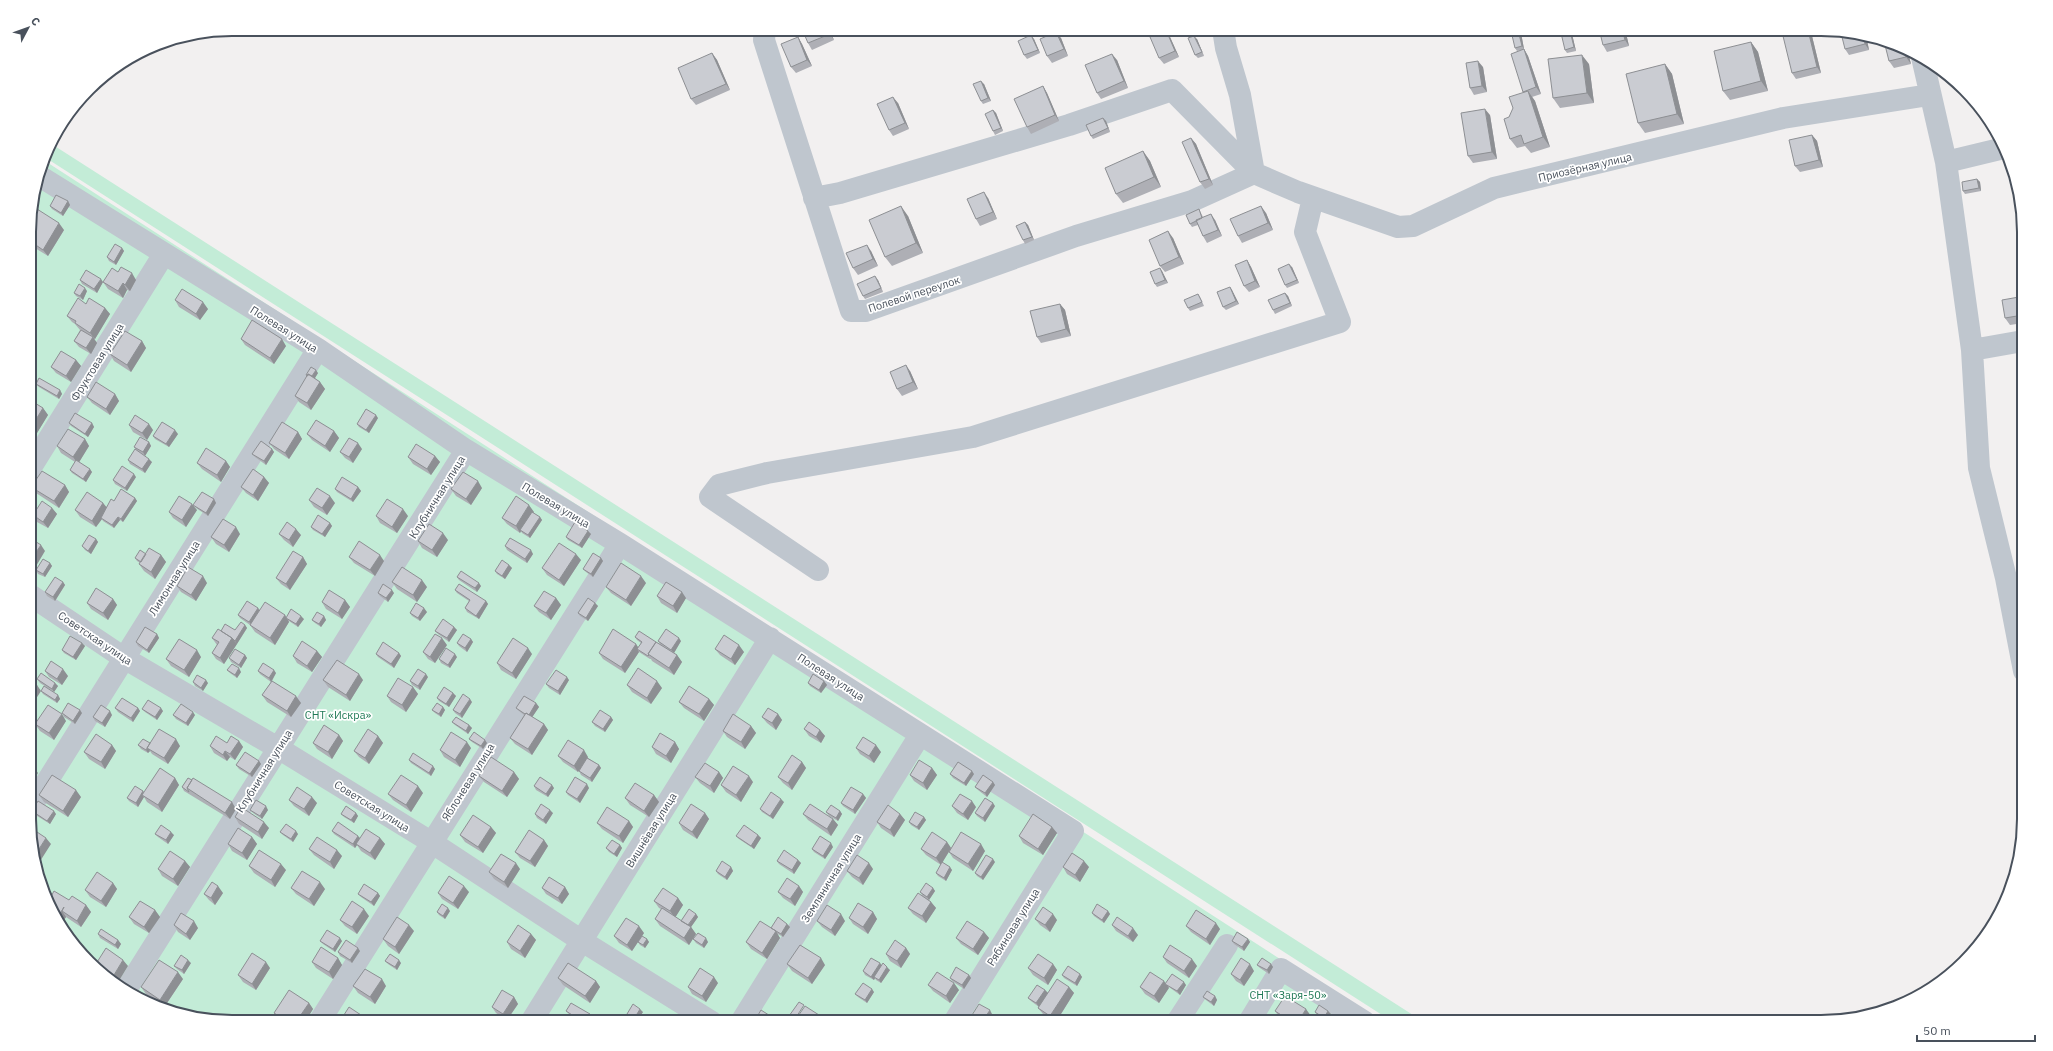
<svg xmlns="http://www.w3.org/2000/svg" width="2053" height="1051" font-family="'IBM Plex Sans',sans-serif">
  <rect width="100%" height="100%" fill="#f2f0f0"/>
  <path fill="#c3ecd7" d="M 50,143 L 1424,1022 L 1393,1022 L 46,158 Z
    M 45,161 L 1280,959 L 1379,1022 L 232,1022 L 180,1015 L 142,1001 L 98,972 L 71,942 L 44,897 L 31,846 L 29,218 Z"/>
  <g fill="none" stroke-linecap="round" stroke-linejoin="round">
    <path stroke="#bfc6ce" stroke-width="22" d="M 765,29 L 764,40 L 851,311 L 866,311 L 1076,236 L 1192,201 L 1254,173 L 1298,192 L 1398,227 L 1413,226 L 1494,188 L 1783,118 L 1929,95
      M 1922,57 L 1946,162 L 1972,350 L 1979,468 L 2006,578 L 2024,671
      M 1946,162 L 2004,148
      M 41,177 L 318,349 L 466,450 L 620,544 L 1073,831 L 954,1022
      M 814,198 L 840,193 L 1069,125 L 1172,90 L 1254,173 L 1240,95 L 1226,48 L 1223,29
      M 1972,350 L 2023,341
      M 30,469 L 164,254
      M 818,570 L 710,497 L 719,485 L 767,473 L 973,437 L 1340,322 L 1305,232 L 1313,198
      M 30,595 L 124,658 L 278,748 L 431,842 L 582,941 L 712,1022
      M 31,807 L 318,349
      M 126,990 L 466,450
      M 319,1022 L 620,544
      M 531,1022 L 770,638
      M 741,1022 L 920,735
      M 1177,1022 L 1227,945
      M 1249,1022 L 1281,969 L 1365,1022"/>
  </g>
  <path fill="#aeafb5" d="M 829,29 L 834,40 L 812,50 L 808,43 Z
    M 1186,29 L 1204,29 L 1190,35 Z
    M 1466,29 L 1478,29 L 1479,32 L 1469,35 L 1466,32 Z
    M 1625,29 L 1629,46 L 1607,52 L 1603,45 Z
    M 1679,29 L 1710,29 L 1684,35 Z
    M 1518,30 L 1521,33 L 1524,49 L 1528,56 L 1541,94 L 1532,97 L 1535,101 L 1550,147 L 1531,153 L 1525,146 L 1517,148 L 1510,139 L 1509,117 L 1524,93 L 1523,92 L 1523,50 L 1517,51 L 1515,48 Z
    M 1808,30 L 1812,36 L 1821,73 L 1796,79 L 1792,73 Z
    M 1572,34 L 1576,51 L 1567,53 L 1565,50 Z
    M 1866,35 L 1869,50 L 1849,55 L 1845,49 Z
    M 798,37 L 802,44 L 812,66 L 796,73 L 791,67 Z
    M 1170,37 L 1179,57 L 1164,64 L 1159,58 Z
    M 1061,38 L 1068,56 L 1052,63 L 1047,56 Z
    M 1034,39 L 1040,53 L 1027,59 L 1024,55 Z
    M 1197,39 L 1204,56 L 1198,58 L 1195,55 Z
    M 1884,40 L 1889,42 L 1886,43 Z
    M 1751,42 L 1758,52 L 1768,91 L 1730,100 L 1723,91 Z
    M 1893,43 L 1907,49 L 1911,64 L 1894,68 L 1889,61 Z
    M 712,53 L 717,60 L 730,90 L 696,105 L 691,99 Z
    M 1117,60 L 1128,88 L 1101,99 L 1097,93 Z
    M 1589,64 L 1594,103 L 1560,108 L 1553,98 Z
    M 1665,64 L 1672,74 L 1684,124 L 1645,133 L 1638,123 Z
    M 1483,67 L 1487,92 L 1474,95 L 1470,88 Z
    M 984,84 L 991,101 L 983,104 L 981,101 Z
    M 1043,86 L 1047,93 L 1059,121 L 1031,134 L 1027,127 Z
    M 898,103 L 909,129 L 893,136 L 889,130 Z
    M 993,110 L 996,113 L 1003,131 L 995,135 L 993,131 Z
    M 1490,115 L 1497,159 L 1473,163 L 1468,156 Z
    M 1103,118 L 1106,121 L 1110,132 L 1093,139 L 1091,136 Z
    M 1812,135 L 1817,141 L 1823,167 L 1800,172 L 1795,166 Z
    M 1191,138 L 1196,144 L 1213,185 L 1205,189 L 1200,182 Z
    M 1143,151 L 1150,161 L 1161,187 L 1123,203 L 1116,194 Z
    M 1977,179 L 1980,182 L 1981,191 L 1965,194 L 1963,191 Z
    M 988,198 L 997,219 L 980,226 L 976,219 Z
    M 68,201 L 70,205 L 63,216 L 52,209 L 50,206 Z
    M 1199,209 L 1203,217 L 1215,220 L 1222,236 L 1207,243 L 1203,236 L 1198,225 L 1192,227 L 1190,224 Z
    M 1266,213 L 1273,230 L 1242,243 L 1238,236 Z
    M 908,216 L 923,253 L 892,266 L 885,257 Z
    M 29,221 L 64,230 L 48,256 L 30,245 Z
    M 1025,222 L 1028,225 L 1034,240 L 1025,244 L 1023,240 Z
    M 1173,238 L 1184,264 L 1165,272 L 1160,266 Z
    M 122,248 L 124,251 L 116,265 L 109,261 L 107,257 Z
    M 871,251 L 878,266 L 858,275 L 853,268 Z
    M 1247,260 L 1251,267 L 1260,287 L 1249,292 L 1244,286 Z
    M 1292,267 L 1299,283 L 1287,288 L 1285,285 Z
    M 1162,271 L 1168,283 L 1157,287 L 1155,284 Z
    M 118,272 L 136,280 L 130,291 L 127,290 L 123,298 L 108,289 L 103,282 Z
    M 80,280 L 103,282 L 97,293 L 82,284 Z
    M 878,280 L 883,292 L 865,299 L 863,296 Z
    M 1230,287 L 1232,290 L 1239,304 L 1226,310 L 1223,307 Z
    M 87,291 L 83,300 L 76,296 L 74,293 Z
    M 1285,293 L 1288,296 L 1292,306 L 1275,314 L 1273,310 Z
    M 1198,294 L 1200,297 L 1204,306 L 1190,311 L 1188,308 Z
    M 2019,297 L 2023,302 L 2023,323 L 2010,325 L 2005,318 Z
    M 175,300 L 208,309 L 200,320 L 179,307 Z
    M 86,304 L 105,308 L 110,314 L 95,339 L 94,339 L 97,343 L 91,354 L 79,347 L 74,341 L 80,330 L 75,324 L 72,322 L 67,316 Z
    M 1060,304 L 1065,310 L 1071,336 L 1041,343 L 1037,337 Z
    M 241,339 L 286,346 L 274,364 L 245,345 Z
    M 142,341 L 146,348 L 131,372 L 114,361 L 110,354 Z
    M 76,360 L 81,366 L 71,382 L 56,373 L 51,367 Z
    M 910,371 L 918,389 L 902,396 L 897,389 Z
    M 318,373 L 315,378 L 320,382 L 325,389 L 311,410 L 299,402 L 295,396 L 307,377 L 306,375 Z
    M 36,384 L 60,390 L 62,394 L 59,399 L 39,387 Z
    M 115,394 L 119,401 L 110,415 L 92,403 L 87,397 Z
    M 30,400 L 43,408 L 48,415 L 37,433 L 30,428 Z
    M 378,418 L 369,433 L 359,427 L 357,424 Z
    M 69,423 L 92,423 L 94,427 L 88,437 L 71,426 Z
    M 129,425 L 153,430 L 147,440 L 133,432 Z
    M 334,431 L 339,438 L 330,452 L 312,440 L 307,434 Z
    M 298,432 L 302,439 L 289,459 L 274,449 L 269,443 Z
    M 178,434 L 169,447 L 155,439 L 153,436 Z
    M 85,439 L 89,446 L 79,462 L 92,472 L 86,482 L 72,473 L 70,470 L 75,462 L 61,453 L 57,446 Z
    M 149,442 L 151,446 L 145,456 L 136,450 L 134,447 Z
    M 272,449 L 274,452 L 266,465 L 255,457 L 252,454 Z
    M 362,449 L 353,463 L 345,458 L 340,452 Z
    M 435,456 L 440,462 L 431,475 L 413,464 L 408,457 Z
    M 128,460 L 152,462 L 145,473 L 130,464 Z
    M 226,461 L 230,467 L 221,482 L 202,469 L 197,463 Z
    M 136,477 L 127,491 L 115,484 L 113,480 Z
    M 264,477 L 269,483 L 258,501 L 246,493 L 241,487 Z
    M 65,485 L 69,492 L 59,508 L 36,493 L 31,487 Z
    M 358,487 L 361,491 L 353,502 L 337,492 L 335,489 Z
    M 482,488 L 471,505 L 456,496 L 451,489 Z
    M 135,498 L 137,501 L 123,522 L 120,520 L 114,528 L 103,521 L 102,519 L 96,527 L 80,517 L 75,510 L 103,503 L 106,507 L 114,501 Z
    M 214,499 L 216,503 L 208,516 L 196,508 L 193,505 Z
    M 309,500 L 335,503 L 327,515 L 314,507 Z
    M 52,508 L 57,514 L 48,528 L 37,522 L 33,515 Z
    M 197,510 L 186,527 L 173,518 L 169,512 Z
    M 534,512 L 533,513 L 540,517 L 542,520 L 530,538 L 522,533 L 521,531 L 520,533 L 507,524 L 502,518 Z
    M 376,516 L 408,516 L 397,533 L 380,523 Z
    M 330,523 L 332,526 L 325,537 L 313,530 L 311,527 Z
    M 588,531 L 591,534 L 582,548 L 568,540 L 566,537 Z
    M 240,534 L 229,552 L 216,544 L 211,537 Z
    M 279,534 L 301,535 L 293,547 L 284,540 Z
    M 96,539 L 98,542 L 91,554 L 85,550 L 82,546 Z
    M 448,540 L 437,557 L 422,548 L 418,541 Z
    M 505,546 L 533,554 L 527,563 L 507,550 Z
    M 161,555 L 166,562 L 155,579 L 144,571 L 139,564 L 140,563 L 137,561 L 135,558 Z
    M 303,557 L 307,564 L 290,590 L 281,584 L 276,578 Z
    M 349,557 L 384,561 L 375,576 L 354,563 Z
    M 601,558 L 603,561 L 593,577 L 586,572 L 583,569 Z
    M 581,560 L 564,586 L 547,575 L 542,568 Z
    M 50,563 L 52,566 L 45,577 L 38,574 L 36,570 Z
    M 509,565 L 512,568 L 505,579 L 497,574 L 495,571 Z
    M 457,577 L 481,586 L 477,592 L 459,580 Z
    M 63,582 L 65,585 L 55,601 L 47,596 L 45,592 Z
    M 392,582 L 427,587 L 417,602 L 397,589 Z
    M 207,583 L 196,601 L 181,592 L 177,586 Z
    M 646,583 L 631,606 L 611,593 L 606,587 Z
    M 455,590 L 486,601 L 488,604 L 479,619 L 467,612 L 465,608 L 469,601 L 457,593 Z
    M 378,593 L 394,593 L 388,602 L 380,596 Z
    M 657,596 L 686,598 L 677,613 L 661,603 Z
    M 556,598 L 561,605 L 551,620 L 539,612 L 534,606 Z
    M 113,599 L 117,605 L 108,620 L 91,609 L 87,603 Z
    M 345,600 L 350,607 L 342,619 L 326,609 L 322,602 Z
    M 595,603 L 598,606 L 588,621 L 580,616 L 578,613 Z
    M 258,608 L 260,610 L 285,615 L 286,618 L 304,619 L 298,627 L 289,621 L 289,622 L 275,645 L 255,632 L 250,625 L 240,618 L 238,615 Z
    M 427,612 L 420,621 L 412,616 L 410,613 Z
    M 324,616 L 326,620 L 321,627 L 315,623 L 312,620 Z
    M 245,625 L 247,628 L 224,664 L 216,659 L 212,653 L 217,645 L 212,638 L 235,630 Z
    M 454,627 L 457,630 L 449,642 L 438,634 L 435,631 Z
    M 157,634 L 159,638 L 149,653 L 138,646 L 136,642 Z
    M 635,637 L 656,642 L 660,644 L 658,641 L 681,641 L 674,653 L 677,655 L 682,662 L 674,675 L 652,661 L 651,659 L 650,659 L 639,652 L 625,673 L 603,659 L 599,653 L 636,644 L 638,648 L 641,643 L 637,640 Z
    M 471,639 L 473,642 L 467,652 L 459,646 L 457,643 Z
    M 82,643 L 85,646 L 76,660 L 64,653 L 62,650 Z
    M 447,645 L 435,663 L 428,659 L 423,652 Z
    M 715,649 L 744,652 L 735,665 L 720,655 Z
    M 317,651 L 322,657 L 312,672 L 297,663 L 293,656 Z
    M 399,653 L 401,656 L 394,668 L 378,657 L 376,654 Z
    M 532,654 L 516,679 L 501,670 L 497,663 Z
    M 245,655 L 247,658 L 241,668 L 231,662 L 229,658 Z
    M 201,657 L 189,677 L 171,666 L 166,659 Z
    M 457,657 L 450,668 L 441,663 L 439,659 Z
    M 227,670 L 241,672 L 237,678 L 230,673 Z
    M 45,671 L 68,676 L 62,685 L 49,677 Z
    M 258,671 L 276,673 L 272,681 L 301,703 L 291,717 L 267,702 L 262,695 L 271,682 L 260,674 Z
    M 428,677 L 420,690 L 412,685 L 410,681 Z
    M 37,679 L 55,683 L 58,686 L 54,692 L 40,683 Z
    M 323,680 L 363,680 L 350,701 L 328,687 Z
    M 569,680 L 560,695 L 549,688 L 546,684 Z
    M 824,681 L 827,685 L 821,693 L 810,686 L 808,683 Z
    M 193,682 L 208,683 L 203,691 L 195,686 Z
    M 627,685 L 662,688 L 651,704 L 632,692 Z
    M 413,687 L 418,694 L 406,712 L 391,702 L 387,696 Z
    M 41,691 L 58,695 L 60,699 L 57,703 L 43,694 L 41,691 L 30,708 Z
    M 453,693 L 456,696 L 449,707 L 439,701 L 437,698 Z
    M 709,699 L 714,705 L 704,721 L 684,708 L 679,702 Z
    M 472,702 L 462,718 L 455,713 L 453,710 Z
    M 536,703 L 539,707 L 532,717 L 544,724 L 548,730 L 532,755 L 515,744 L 510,738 L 524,715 L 519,711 L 516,708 Z
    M 443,707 L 445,710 L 441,717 L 435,713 L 432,710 Z
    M 115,708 L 138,708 L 140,711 L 133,722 L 118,712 Z
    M 142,709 L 163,711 L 157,720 L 145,712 Z
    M 62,713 L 82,713 L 75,724 L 64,717 Z
    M 778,714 L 782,720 L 776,730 L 767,723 L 762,717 Z
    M 112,715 L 105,727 L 95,721 L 93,717 Z
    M 173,715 L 195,715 L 188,726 L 176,719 Z
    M 611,717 L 613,720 L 605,732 L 595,726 L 592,722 Z
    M 66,721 L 54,740 L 40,731 L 35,724 Z
    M 452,722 L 469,725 L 472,728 L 468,734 L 455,725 Z
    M 751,726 L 756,733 L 745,749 L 727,737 L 723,731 Z
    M 804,729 L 820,730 L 825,736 L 821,743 L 809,736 Z
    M 339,735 L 343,741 L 332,759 L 317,749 L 313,743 Z
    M 378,736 L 383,743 L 369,764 L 359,757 L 354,751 Z
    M 469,739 L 487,743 L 483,749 L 472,742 Z
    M 239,741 L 243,747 L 235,760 L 230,757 L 227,761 L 214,753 L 210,746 Z
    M 675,742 L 679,749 L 671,763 L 656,754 L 652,747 Z
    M 150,743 L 180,746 L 168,764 L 152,754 L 150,751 L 148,753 L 141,749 L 138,745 Z
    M 112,745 L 116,751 L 105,769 L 89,759 L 84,752 Z
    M 471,748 L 460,767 L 444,757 L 440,750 Z
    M 856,748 L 881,752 L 874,763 L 860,754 Z
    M 558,756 L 588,757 L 588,758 L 599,765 L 601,768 L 592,782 L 581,775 L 579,771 L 578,772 L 563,762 Z
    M 409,760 L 435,769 L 431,776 L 411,763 Z
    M 259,761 L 261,764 L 252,777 L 239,769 L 236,765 Z
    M 802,762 L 806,768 L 792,790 L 783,783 L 778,777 Z
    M 932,768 L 937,775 L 927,790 L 914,781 L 910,775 Z
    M 514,772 L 519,779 L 507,797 L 484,782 L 479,776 Z
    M 719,772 L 723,778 L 714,793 L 700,783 L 695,777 Z
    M 950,774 L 974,774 L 966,786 L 953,778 Z
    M 175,778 L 179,785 L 162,812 L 147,802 L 144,797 L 138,807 L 129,801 L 127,798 L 143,791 L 144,793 Z
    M 188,778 L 236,809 L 230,819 L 184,791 L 182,787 Z
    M 753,782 L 741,802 L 726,792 L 721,785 Z
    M 993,782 L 995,785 L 987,797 L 978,790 L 975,787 Z
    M 534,786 L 554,788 L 548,797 L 536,790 Z
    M 589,788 L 580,803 L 568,795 L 566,792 Z
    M 423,793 L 411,812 L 393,800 L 388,794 Z
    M 863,794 L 866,798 L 855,814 L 843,806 L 841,803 Z
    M 39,795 L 81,797 L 68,817 L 44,802 Z
    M 654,795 L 659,802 L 649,817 L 630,805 L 625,798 Z
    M 289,800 L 317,803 L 309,816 L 294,806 Z
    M 784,802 L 773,819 L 762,812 L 760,809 Z
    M 952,806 L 976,807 L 968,820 L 957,813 Z
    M 995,806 L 985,822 L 977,816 L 975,813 Z
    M 250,810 L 268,810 L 262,819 L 253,813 Z
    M 32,811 L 56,814 L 50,824 L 34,814 Z
    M 840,811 L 842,814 L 838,821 L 829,816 L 826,812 Z
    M 356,813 L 358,816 L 354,823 L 344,817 L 341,814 Z
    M 553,813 L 546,824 L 537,818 L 535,814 Z
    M 705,813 L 709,819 L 697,839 L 683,830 L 679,823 Z
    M 803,814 L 833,819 L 838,825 L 831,836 L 808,820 Z
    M 900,814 L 905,820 L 894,837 L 881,828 L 877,822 Z
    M 235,817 L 269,828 L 262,839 L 239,824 Z
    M 924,817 L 926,820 L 919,830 L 911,825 L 909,822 Z
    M 629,821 L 633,827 L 623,843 L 602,829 L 597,823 Z
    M 491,827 L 496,833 L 483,853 L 465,842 L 460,835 Z
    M 1052,827 L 1057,833 L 1043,855 L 1023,843 L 1019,836 Z
    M 332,831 L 360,838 L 380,838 L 385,844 L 375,860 L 361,851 L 357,845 L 355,848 L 334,834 Z
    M 280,832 L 298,834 L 293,842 L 283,835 Z
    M 155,834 L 174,835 L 168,844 L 158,837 Z
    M 758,835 L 761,838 L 754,849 L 739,839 L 736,836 Z
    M 252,837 L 257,844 L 247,860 L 232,851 L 228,844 Z
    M 544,840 L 548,846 L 535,867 L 520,858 L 515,852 Z
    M 947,842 L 951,848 L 985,851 L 973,871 L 953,858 L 949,852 L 942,862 L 952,870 L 946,881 L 938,876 L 936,873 L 941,865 L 926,855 L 921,849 Z
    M 620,845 L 622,848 L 617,857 L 609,852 L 606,848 Z
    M 833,847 L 825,859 L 814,852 L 812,849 Z
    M 309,849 L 342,856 L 334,869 L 314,855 Z
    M 798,860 L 801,863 L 794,874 L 779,864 L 777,861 Z
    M 185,861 L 190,867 L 178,886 L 162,876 L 158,869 Z
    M 995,862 L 983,880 L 977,876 L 975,873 Z
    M 249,866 L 286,870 L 275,887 L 254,873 Z
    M 731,867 L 733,871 L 727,880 L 718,874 L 716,871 Z
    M 1063,867 L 1089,867 L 1080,882 L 1067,874 Z
    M 520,869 L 508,888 L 494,879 L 489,872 Z
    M 873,869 L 863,885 L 852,877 L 847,871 Z
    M 113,883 L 117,889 L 106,907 L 90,897 L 85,890 Z
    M 799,886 L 803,892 L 795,906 L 783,898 L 778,892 Z
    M 565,887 L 569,894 L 562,904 L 546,894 L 542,888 Z
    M 291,888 L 325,889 L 314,906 L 296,894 Z
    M 933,888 L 935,891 L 929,900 L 931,902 L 936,908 L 926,923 L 913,914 L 908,908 L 922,895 L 920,892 Z
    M 469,892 L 458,909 L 442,899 L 438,893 Z
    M 223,893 L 215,905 L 209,900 L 204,894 Z
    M 378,893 L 380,896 L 374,906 L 361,897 L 358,894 Z
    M 678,898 L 683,905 L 675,917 L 681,921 L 696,914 L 698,917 L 691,927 L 696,934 L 689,945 L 660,926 L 655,919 L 661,909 L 659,908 L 654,901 Z
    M 69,900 L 86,905 L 91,912 L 81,927 L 66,917 L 62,923 L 58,921 L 48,902 Z
    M 155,910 L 160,917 L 149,933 L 134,924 L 129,917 Z
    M 450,911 L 445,919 L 439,915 L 437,912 Z
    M 1108,911 L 1110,914 L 1104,923 L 1094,916 L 1092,913 Z
    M 873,912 L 877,919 L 868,934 L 853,924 L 849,918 Z
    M 369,916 L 357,934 L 345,926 L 340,920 Z
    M 1035,919 L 1057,920 L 1050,932 L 1040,925 Z
    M 817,921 L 845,921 L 835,936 L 822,927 Z
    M 787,924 L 790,927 L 783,937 L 776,933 L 780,938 L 767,959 L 751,949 L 746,942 L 773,930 L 771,928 Z
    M 174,925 L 198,928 L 190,940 L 178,932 Z
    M 1112,925 L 1138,935 L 1133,942 L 1116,931 Z
    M 1186,926 L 1220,929 L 1210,945 L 1191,932 Z
    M 414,931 L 399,954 L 388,946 L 383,939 Z
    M 984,932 L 989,938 L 978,955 L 961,944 L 956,938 Z
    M 644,933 L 632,951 L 619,943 L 614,936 Z
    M 98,934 L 118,940 L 121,944 L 118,949 L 100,938 Z
    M 531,934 L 536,940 L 525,958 L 511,949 L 507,942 Z
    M 647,939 L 649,942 L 645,948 L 640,945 L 638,942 Z
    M 693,939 L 708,942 L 704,948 L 696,943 Z
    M 1248,939 L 1250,942 L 1244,951 L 1234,944 L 1232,941 Z
    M 320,941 L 342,941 L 335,952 L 323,944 Z
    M 906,948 L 910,954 L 901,968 L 890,961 L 886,954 Z
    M 360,951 L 352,963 L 340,956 L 338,952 Z
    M 1163,957 L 1197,966 L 1189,978 L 1167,963 Z
    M 338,958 L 342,965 L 333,979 L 316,968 L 312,962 Z
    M 385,961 L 401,963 L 397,970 L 388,964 Z
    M 191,963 L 184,974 L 177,969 L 174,966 Z
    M 787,964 L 825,965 L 812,984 L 792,971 Z
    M 1053,964 L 1057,970 L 1048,985 L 1033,975 L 1028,968 Z
    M 1271,964 L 1273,967 L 1269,974 L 1260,968 L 1257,965 Z
    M 270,968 L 256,990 L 243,982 L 238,975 Z
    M 890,970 L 881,983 L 876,980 L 875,978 L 874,980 L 865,975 L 863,971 Z
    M 1254,971 L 1244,986 L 1236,981 L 1231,974 Z
    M 1080,974 L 1082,977 L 1077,986 L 1064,978 L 1062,975 Z
    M 969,975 L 971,978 L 964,989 L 952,981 L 950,978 Z
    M 558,978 L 596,981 L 600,987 L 590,1003 L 563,985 Z
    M 183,979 L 165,1006 L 146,994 L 141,987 Z
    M 718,983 L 706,1002 L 692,994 L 688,987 Z
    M 1166,983 L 1186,985 L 1180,995 L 1169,987 L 1159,1003 L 1145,994 L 1140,987 Z
    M 928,985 L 959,990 L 950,1003 L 933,991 Z
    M 353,986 L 386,986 L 375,1004 L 358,993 Z
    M 1069,987 L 1074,993 L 1056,1022 L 1054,1022 L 1043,1014 L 1038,1008 Z
    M 1045,990 L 1048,993 L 1039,1007 L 1031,1001 L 1028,998 Z
    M 874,992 L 867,1003 L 858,997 L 855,994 Z
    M 1215,996 L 1217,1000 L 1214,1006 L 1206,1000 L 1203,997 Z
    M 514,997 L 518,1004 L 507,1020 L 496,1013 L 492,1007 Z
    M 309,1003 L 313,1009 L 305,1022 L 282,1022 L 278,1019 L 274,1013 Z
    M 566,1011 L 590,1014 L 592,1018 L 589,1022 L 580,1022 L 569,1014 Z
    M 1275,1011 L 1311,1016 L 1307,1022 L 1286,1022 L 1280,1018 Z
    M 1328,1011 L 1331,1014 L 1326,1021 L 1317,1015 L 1315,1012 Z
    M 643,1012 L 636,1022 L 629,1017 L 627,1014 Z
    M 992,1014 L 987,1022 L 980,1022 L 974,1018 L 972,1015 Z
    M 819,1015 L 823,1021 L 795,1021 L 792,1019 L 789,1016 Z"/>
  <path fill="#8d8f93" d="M 828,29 L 829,29 L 834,40 L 830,34 Z
    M 1622,29 L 1625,29 L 1629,46 L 1625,40 Z
    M 1166,30 L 1170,37 L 1179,57 L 1175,51 Z
    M 1518,30 L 1521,33 L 1524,49 L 1522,46 Z
    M 1808,30 L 1812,36 L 1821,73 L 1817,67 Z
    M 1570,31 L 1572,34 L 1576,51 L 1574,47 Z
    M 1056,32 L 1061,38 L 1068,56 L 1064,49 Z
    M 1863,34 L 1866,35 L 1869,50 L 1865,44 Z
    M 1031,35 L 1034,39 L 1040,53 L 1038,50 Z
    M 1194,36 L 1197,39 L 1204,56 Z
    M 798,37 L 802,44 L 812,66 L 807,60 Z
    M 1751,42 L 1758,52 L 1768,91 L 1761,81 Z
    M 1904,47 L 1907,49 L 1911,64 L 1906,57 Z
    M 1524,49 L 1528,56 L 1541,94 L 1536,87 Z
    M 712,53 L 717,60 L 730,90 L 726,84 Z
    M 1112,54 L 1117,60 L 1128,88 L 1124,81 Z
    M 1582,55 L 1589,64 L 1594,103 L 1587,93 Z
    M 1478,61 L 1483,67 L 1487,92 L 1482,86 Z
    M 1665,64 L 1672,74 L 1684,124 L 1677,114 Z
    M 981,81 L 984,84 L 991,101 L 988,98 Z
    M 1043,86 L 1047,93 L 1059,121 L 1055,115 Z
    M 1528,91 L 1535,101 L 1550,147 L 1543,137 Z
    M 893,97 L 898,103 L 909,129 L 905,123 Z
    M 1485,109 L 1490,115 L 1497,159 L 1492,152 Z
    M 993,110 L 996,113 L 1003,131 L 1001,128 Z
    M 1103,118 L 1106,121 L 1110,132 Z
    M 1812,135 L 1817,141 L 1823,167 L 1819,160 Z
    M 1191,138 L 1196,144 L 1213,185 L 1209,179 Z
    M 1143,151 L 1150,161 L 1161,187 L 1154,177 Z
    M 1977,179 L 1980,182 L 1981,191 L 1979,188 Z
    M 984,192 L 988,198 L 997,219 L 993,212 Z
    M 68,201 L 70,205 L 63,216 L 61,213 Z
    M 901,206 L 908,216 L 923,253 L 916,243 Z
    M 1261,206 L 1266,213 L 1273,230 L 1268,223 Z
    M 1211,214 L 1215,220 L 1222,236 L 1218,230 Z
    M 1025,222 L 1028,225 L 1034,240 L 1032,237 Z
    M 59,223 L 64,230 L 48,256 L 43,250 Z
    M 1168,231 L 1173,238 L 1184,264 L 1179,257 Z
    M 867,245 L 871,251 L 878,266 L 873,259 Z
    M 122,248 L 124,251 L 116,265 L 114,262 Z
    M 1247,260 L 1251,267 L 1260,287 L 1255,281 Z
    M 1289,264 L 1292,267 L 1299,283 L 1297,280 Z
    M 1160,268 L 1162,271 L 1168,283 L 1165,280 Z
    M 132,273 L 136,280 L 130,291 L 125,285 Z
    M 875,276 L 878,280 L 883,292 Z
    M 101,279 L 103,282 L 97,293 L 94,289 Z
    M 123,283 L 127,290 L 123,298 L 118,291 Z
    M 1230,287 L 1232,290 L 1239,304 L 1236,301 Z
    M 85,288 L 87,291 L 83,300 L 80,296 Z
    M 1285,293 L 1288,296 L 1292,306 L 1290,303 Z
    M 2019,297 L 2023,302 L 2023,314 Z
    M 203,302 L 208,309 L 200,320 L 196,314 Z
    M 1060,304 L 1065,310 L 1071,336 L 1066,329 Z
    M 35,306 L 37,310 L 31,319 L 30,317 L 30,315 Z
    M 105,308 L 110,314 L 95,339 L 90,333 Z
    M 93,337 L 97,343 L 91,354 L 86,348 Z
    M 282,339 L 286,346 L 274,364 L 270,358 Z
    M 142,341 L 146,348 L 131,372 L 127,365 Z
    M 76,360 L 81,366 L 71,382 L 66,376 Z
    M 906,365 L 910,371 L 918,389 L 913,382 Z
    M 316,370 L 318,373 L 313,381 L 311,378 Z
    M 320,382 L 325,389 L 311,410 L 307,403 Z
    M 60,390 L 62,394 L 59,399 L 57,396 Z
    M 115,394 L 119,401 L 110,415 L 106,409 Z
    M 43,408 L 48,415 L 37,433 L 32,426 Z
    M 376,415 L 378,418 L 369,433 L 366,430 Z
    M 92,423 L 94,427 L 88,437 L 85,434 Z
    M 149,424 L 153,430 L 147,440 L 142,433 Z
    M 175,430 L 178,434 L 169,447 L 166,444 Z
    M 334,431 L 339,438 L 330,452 L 325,446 Z
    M 298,432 L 302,439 L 289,459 L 285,453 Z
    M 85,439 L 89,446 L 78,464 L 73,457 Z
    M 149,442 L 151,446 L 145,456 L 143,452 Z
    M 358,443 L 362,449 L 353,463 L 349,457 Z
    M 272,449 L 274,452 L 266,465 L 264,461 Z
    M 435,456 L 440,462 L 431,475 L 427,469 Z
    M 149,459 L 152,462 L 145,473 L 142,469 Z
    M 226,461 L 230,467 L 221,482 L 217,475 Z
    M 90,469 L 92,472 L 86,482 L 83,479 Z
    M 134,474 L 136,477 L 127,491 L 125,488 Z
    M 264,477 L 269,483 L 258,501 L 253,495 Z
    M 478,481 L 482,488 L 471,505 L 466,499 Z
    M 65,485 L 69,492 L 59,508 L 54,501 Z
    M 358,487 L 361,491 L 353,502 L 351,499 Z
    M 330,496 L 335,503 L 327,515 L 322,508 Z
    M 135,498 L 137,501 L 123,522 L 121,519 Z
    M 214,499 L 216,503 L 208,516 L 206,513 Z
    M 103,503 L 108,509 L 101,518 L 102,519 L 96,527 L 92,521 Z
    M 192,504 L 197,510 L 186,527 L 182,520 Z
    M 529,505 L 534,512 L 522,531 L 520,530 L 521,531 L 520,533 L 516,526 Z
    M 52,508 L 57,514 L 48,528 L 43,522 Z
    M 403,509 L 408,516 L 397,533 L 392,527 Z
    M 118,517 L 120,520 L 114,528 L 112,525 Z
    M 540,517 L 542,520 L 530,538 L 528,535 Z
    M 330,523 L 332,526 L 325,537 L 322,534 Z
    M 236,527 L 240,534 L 229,552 L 224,545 Z
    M 296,529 L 301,535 L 293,547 L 289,540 Z
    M 588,531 L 591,534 L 582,548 L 579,545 Z
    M 443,533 L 448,540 L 437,557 L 432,550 Z
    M 96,539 L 98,542 L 91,554 L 88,551 Z
    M 41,545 L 45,551 L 32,573 L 30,571 L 30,561 Z
    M 531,550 L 533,554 L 527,563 L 525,559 Z
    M 576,554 L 581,560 L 564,586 L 559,580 Z
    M 161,555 L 166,562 L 155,579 L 151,572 Z
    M 380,555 L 384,561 L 375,576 L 370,570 Z
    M 303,557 L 307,564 L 290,590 L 286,584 Z
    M 601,558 L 603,561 L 593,577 L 591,574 Z
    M 50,563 L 52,566 L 45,577 L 43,574 Z
    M 509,565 L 512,568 L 505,579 L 502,576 Z
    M 203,576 L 207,583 L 196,601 L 191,595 Z
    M 641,576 L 646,583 L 631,606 L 626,600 Z
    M 422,580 L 427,587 L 417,602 L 413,595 Z
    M 63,582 L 65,585 L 55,601 L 53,597 Z
    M 479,583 L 481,586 L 477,592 L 475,588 Z
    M 392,590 L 394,593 L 388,602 L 386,598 Z
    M 682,592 L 686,598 L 677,613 L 673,606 Z
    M 556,598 L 561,605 L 551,620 L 546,613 Z
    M 113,599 L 117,605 L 108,620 L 103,613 Z
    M 345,600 L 350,607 L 342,619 L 338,613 Z
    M 486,601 L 488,604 L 479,619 L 476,616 Z
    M 595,603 L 598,606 L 588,621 L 586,618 Z
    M 258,608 L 260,612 L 252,625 L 249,622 Z
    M 424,608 L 427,612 L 420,621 L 418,618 Z
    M 285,615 L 289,622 L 275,645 L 270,638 Z
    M 301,616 L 304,619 L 298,627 L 296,624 Z
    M 324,616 L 326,620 L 321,627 L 319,624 Z
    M 245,625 L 247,628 L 237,644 L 235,641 Z
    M 454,627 L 457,630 L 449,642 L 447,638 Z
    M 157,634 L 159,638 L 149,653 L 147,650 Z
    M 232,638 L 237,644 L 224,664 L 220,658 Z
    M 442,638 L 447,645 L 435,663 L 430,657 Z
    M 679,638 L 681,641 L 674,653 L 671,650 Z
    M 471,639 L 473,642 L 467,652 L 465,648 Z
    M 82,643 L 85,646 L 76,660 L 73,657 Z
    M 636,644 L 640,650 L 637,649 L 639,652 L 625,673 L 621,667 Z
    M 739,645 L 744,652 L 735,665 L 731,659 Z
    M 528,648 L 532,654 L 516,679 L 512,673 Z
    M 197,650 L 201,657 L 189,677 L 184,670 Z
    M 317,651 L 322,657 L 312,672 L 307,666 Z
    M 399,653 L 401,656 L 394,668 L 391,664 Z
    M 455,654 L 457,657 L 450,668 L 448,665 Z
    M 245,655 L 247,658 L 241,668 L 239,665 Z
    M 677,655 L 682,662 L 674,675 L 669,668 Z
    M 239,668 L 241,672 L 237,678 L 235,675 Z
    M 63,669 L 68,676 L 62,685 L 57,679 Z
    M 274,670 L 276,673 L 271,682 L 269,678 Z
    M 359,674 L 363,680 L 350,701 L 346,695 Z
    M 426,674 L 428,677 L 420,690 L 418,686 Z
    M 567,677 L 569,680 L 560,695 L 558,691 Z
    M 206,680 L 208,683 L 203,691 L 201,688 Z
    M 657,681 L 662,688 L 651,704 L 647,698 Z
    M 824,681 L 827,685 L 821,693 L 819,690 Z
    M 55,683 L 58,686 L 54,692 L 52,689 Z
    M 37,685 L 41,691 L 30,708 L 30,695 Z
    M 413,687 L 418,694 L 406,712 L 402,705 Z
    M 453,693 L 456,696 L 449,707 L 446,704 Z
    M 58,695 L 60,699 L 57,703 L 55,700 Z
    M 296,696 L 301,703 L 291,717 L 287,711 Z
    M 470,699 L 472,702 L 462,718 L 460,714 Z
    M 709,699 L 714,705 L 704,721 L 699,714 Z
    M 536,703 L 539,707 L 531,719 L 528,716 Z
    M 443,707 L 445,710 L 441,717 L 439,714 Z
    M 138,708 L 140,711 L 133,722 L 131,718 Z
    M 161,708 L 163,711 L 157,720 L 155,717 Z
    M 80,710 L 82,713 L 75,724 L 73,721 Z
    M 110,711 L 112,715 L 105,727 L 102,723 Z
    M 193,712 L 195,715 L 188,726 L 186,723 Z
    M 62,714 L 66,721 L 54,740 L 49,733 Z
    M 778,714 L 782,720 L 776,730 L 772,723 Z
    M 611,717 L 613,720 L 605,732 L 603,729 Z
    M 544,724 L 548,730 L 532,755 L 528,749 Z
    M 469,725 L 472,728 L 468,734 L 466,731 Z
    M 751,726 L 756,733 L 745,749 L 741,742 Z
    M 820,730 L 825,736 L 821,743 L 816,737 Z
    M 339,735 L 343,741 L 332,759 L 328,752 Z
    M 378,736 L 383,743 L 369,764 L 365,758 Z
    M 176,739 L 180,746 L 168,764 L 164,758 Z
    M 485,740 L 487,743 L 483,749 L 481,746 Z
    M 239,741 L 243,747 L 235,760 L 230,754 Z
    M 467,742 L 471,748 L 460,767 L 455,760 Z
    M 675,742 L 679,749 L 671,763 L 666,756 Z
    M 34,743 L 36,747 L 31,755 L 31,748 Z
    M 112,745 L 116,751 L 105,769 L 101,762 Z
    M 876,745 L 881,752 L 874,763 L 869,756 Z
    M 148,748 L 150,751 L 148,753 L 146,750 Z
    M 584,750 L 588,757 L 578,772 L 574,766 Z
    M 225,751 L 230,757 L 227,761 L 223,755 Z
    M 259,761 L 261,764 L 252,777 L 250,774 Z
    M 802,762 L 806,768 L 792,790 L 788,783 Z
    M 599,765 L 601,768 L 592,782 L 590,778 Z
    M 33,766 L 38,773 L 31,784 L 31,770 Z
    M 433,766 L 435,769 L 431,776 L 429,773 Z
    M 932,768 L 937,775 L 927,790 L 923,783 Z
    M 972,771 L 974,774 L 966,786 L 964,783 Z
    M 514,772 L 519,779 L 507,797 L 502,791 Z
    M 719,772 L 723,778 L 714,793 L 710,786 Z
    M 749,776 L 753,782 L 741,802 L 736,795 Z
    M 175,778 L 179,785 L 162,812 L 158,805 Z
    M 993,782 L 995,785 L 987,797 L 985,793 Z
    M 587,784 L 589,788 L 580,803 L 577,799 Z
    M 552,785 L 554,788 L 548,797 L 546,794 Z
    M 418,786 L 423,793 L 411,812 L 406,805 Z
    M 76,790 L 81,797 L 68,817 L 63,811 Z
    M 143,791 L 146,795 L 142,795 L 144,797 L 138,807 L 136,803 Z
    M 863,794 L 866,798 L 855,814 L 853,810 Z
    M 654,795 L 659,802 L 649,817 L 644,811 Z
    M 312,797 L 317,803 L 309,816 L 304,809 Z
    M 781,799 L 784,802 L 773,819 L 770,816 Z
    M 972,801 L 976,807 L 968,820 L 963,814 Z
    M 232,802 L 236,809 L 230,819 L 225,813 Z
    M 993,803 L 995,806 L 985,822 L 983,818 Z
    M 266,806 L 268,810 L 262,819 L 260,816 Z
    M 550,810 L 553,813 L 546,824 L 543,820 Z
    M 54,811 L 56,814 L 50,824 L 47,821 Z
    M 840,811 L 842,814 L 838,821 L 836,818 Z
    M 356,813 L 358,816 L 354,823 L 351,820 Z
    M 705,813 L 709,819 L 697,839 L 692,832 Z
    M 900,814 L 905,820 L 894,837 L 890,830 Z
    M 924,817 L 926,820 L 919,830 L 917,827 Z
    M 833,819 L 838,825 L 831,836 L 827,829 Z
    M 629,821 L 633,827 L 623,843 L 619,836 Z
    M 264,822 L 269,828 L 262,839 L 258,832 Z
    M 491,827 L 496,833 L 483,853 L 478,847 Z
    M 1052,827 L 1057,833 L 1043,855 L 1038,849 Z
    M 296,831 L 298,834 L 293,842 L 291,839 Z
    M 171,832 L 174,835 L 168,844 L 166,840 Z
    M 758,835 L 761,838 L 754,849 L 751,846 Z
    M 358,836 L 361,839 L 355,848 L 353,844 Z
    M 252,837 L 257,844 L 247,860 L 242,853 Z
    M 46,838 L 51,844 L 37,866 L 36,864 L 34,857 Z
    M 380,838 L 385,844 L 375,860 L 370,853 Z
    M 544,840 L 548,846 L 535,867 L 530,861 Z
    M 947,842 L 951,848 L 941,865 L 936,858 Z
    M 831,843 L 833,847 L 825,859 L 823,856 Z
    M 981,844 L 985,851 L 973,871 L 968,864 Z
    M 620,845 L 622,848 L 617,857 L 614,854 Z
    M 337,850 L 342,856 L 334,869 L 330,862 Z
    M 993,859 L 995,862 L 983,880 L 981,877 Z
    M 798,860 L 801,863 L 794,874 L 792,870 Z
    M 185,861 L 190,867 L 178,886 L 173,879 Z
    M 1084,861 L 1089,867 L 1080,882 L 1075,875 Z
    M 516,863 L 520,869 L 508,888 L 504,882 Z
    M 869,863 L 873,869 L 863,885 L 859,878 Z
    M 281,864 L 286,870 L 275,887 L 271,880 Z
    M 731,867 L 733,871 L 727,880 L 725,877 Z
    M 950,867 L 952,870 L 946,881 L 944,878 Z
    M 320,882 L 325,889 L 314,906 L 309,899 Z
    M 113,883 L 117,889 L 106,907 L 101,901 Z
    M 218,886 L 223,893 L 215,905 L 211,898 Z
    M 464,886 L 469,892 L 458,909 L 453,903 Z
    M 799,886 L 803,892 L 795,906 L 790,899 Z
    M 565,887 L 569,894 L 562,904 L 558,898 Z
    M 933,888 L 935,891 L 929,900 L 927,897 Z
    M 378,893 L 380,896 L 374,906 L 371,902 Z
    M 678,898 L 683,905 L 675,918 L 670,911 Z
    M 931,902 L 936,908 L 926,923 L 922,916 Z
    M 86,905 L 91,912 L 81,927 L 77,921 Z
    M 64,907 L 62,911 L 66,917 L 62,923 L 58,917 Z
    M 448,908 L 450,911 L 445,919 L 443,916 Z
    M 364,909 L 369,916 L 357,934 L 352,927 Z
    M 155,910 L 160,917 L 149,933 L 144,927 Z
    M 1108,911 L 1110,914 L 1104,923 L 1102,920 Z
    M 873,912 L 877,919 L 868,934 L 863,927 Z
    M 696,914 L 698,917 L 691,927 L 696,934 L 689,945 L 684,938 L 688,926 Z
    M 841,914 L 845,921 L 835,936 L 831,930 Z
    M 1053,914 L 1057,920 L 1050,932 L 1045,925 Z
    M 194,921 L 198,928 L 190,940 L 186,934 Z
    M 1216,923 L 1220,929 L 1210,945 L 1206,939 Z
    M 787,924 L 790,927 L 783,937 L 781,934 Z
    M 409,925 L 414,931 L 399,954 L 395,947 Z
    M 639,926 L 644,933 L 632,951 L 627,945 Z
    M 1133,928 L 1138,935 L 1133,942 L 1128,936 Z
    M 776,931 L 780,938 L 767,959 L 762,953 Z
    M 984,932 L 989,938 L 978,955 L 973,949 Z
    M 531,934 L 536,940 L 525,958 L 520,951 Z
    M 340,938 L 342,941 L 335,952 L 333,949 Z
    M 706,938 L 708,942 L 704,948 L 702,945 Z
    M 647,939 L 649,942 L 645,948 L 643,945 Z
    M 1248,939 L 1250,942 L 1244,951 L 1242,947 Z
    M 118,940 L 121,944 L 118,949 L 115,945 Z
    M 358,948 L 360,951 L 352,963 L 350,960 Z
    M 906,948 L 910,954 L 901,968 L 897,961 Z
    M 338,958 L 342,965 L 333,979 L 329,972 Z
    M 821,958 L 825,965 L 812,984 L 808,978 Z
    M 1192,959 L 1197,966 L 1189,978 L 1184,971 Z
    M 123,960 L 128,966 L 117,984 L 111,980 Z
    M 188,960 L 191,963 L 184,974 L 182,970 Z
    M 399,960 L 401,963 L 397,970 L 395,967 Z
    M 266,962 L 270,968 L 256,990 L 252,984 Z
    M 880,963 L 883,967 L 874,977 L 875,978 L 874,980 L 871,977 Z
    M 1053,964 L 1057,970 L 1048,985 L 1044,978 Z
    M 1250,964 L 1254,971 L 1244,986 L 1240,980 Z
    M 1271,964 L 1273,967 L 1269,974 L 1267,970 Z
    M 887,967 L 890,970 L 881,983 L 879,980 Z
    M 178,972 L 183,979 L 165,1006 L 160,1000 Z
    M 1080,974 L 1082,977 L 1077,986 L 1075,983 Z
    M 969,975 L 971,978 L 964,989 L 962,985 Z
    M 714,977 L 718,983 L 706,1002 L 702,996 Z
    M 382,979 L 386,986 L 375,1004 L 370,997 Z
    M 596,981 L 600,987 L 590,1003 L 585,996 Z
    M 1164,981 L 1169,988 L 1159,1003 L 1154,996 Z
    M 1184,982 L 1186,985 L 1180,995 L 1177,991 Z
    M 954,983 L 959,990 L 950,1003 L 946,996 Z
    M 1069,987 L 1074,993 L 1056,1022 L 1055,1022 L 1050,1016 Z
    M 872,989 L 874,992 L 867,1003 L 865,1000 Z
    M 1045,990 L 1048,993 L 1039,1007 L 1036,1003 Z
    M 1215,996 L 1217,1000 L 1214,1006 L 1211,1002 Z
    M 514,997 L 518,1004 L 507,1020 L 503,1014 Z
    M 309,1003 L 313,1009 L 305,1022 L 296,1022 Z
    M 640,1009 L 643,1012 L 636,1022 L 634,1019 Z
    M 1306,1009 L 1311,1016 L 1307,1022 L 1298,1022 Z
    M 990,1010 L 992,1014 L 987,1022 L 982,1022 Z
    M 1328,1011 L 1331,1014 L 1326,1021 L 1324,1018 Z
    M 590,1014 L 592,1018 L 589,1022 L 585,1022 Z
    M 361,1015 L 364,1018 L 361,1022 L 357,1022 Z
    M 819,1015 L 823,1021 L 823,1022 L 814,1022 Z"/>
  <path fill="#caccd2" stroke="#8d8f93" d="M 802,29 L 828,29 L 830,34 L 808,43 Z
    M 1466,29 L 1476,29 L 1466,32 Z
    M 1599,29 L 1622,29 L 1625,40 L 1603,45 Z
    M 1166,30 L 1175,51 L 1159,58 L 1150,37 Z
    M 1518,30 L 1522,46 L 1515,48 L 1511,31 Z
    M 1808,30 L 1817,67 L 1792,73 L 1783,36 Z
    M 1570,31 L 1574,47 L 1565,50 L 1561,33 Z
    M 1056,32 L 1064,49 L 1047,56 L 1040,39 Z
    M 1845,32 L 1863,34 L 1865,44 L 1845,49 L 1841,33 Z
    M 1031,35 L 1038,50 L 1024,55 L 1018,41 Z
    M 1194,36 L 1202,52 L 1195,55 L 1188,38 Z
    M 798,37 L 807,60 L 791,67 L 781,44 Z
    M 1751,42 L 1761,81 L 1723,91 L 1714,51 Z
    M 1893,43 L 1904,47 L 1906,57 L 1889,61 L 1885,45 Z
    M 1524,49 L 1536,87 L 1523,92 L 1511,54 Z
    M 712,53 L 726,84 L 691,99 L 678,68 Z
    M 1112,54 L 1124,81 L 1097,93 L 1085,65 Z
    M 1582,55 L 1587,93 L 1553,98 L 1548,59 Z
    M 1478,61 L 1482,86 L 1470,88 L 1466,63 Z
    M 1665,64 L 1677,114 L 1638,123 L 1626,74 Z
    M 981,81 L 988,98 L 981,101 L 973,84 Z
    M 1043,86 L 1055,115 L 1027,127 L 1014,99 Z
    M 1528,91 L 1543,137 L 1524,144 L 1521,135 L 1510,139 L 1504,119 L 1509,117 L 1513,108 L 1509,97 Z
    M 893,97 L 905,123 L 889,130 L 877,104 Z
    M 1485,109 L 1492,152 L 1468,156 L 1461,113 Z
    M 993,110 L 1001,128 L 993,131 L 985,114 Z
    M 1103,118 L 1108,128 L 1091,136 L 1086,125 Z
    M 1812,135 L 1819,160 L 1795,166 L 1789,140 Z
    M 1191,138 L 1209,179 L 1200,182 L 1182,142 Z
    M 1143,151 L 1154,177 L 1116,194 L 1105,168 Z
    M 1977,179 L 1979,188 L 1963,191 L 1962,182 Z
    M 984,192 L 993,212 L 976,219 L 967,199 Z
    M 56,195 L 68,201 L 61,213 L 50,206 Z
    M 901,206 L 916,243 L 885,257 L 869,220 Z
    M 1261,206 L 1268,223 L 1238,236 L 1230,219 Z
    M 37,209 L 59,223 L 43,250 L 30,241 L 29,221 Z
    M 1199,209 L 1202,218 L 1190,224 L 1186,215 Z
    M 1211,214 L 1218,230 L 1203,236 L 1196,220 Z
    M 1025,222 L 1032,237 L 1023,240 L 1016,226 Z
    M 1168,231 L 1179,257 L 1160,266 L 1149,240 Z
    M 2022,236 L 2022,266 L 2017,237 Z
    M 115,244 L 122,248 L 114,262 L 107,257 Z
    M 867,245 L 873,259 L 853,268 L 846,253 Z
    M 1247,260 L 1255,281 L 1244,286 L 1235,265 Z
    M 1289,264 L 1297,280 L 1285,285 L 1278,269 Z
    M 121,267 L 132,273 L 125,285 L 123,283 L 118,291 L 103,282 L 112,268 L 118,272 Z
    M 1160,268 L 1165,280 L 1155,284 L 1150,272 Z
    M 86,270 L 101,279 L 94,289 L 80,280 Z
    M 875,276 L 881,288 L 863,296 L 857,284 Z
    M 79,284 L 85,288 L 80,296 L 74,293 Z
    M 1230,287 L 1236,301 L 1223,307 L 1217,292 Z
    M 182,289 L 203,302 L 196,314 L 175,300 Z
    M 1285,293 L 1290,303 L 1273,310 L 1268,300 Z
    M 1198,294 L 1202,302 L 1188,308 L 1184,300 Z
    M 2019,297 L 2023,315 L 2005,318 L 2002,300 Z
    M 78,298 L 86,304 L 89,298 L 105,308 L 90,333 L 75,323 L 76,321 L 67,316 Z
    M 30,303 L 35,306 L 30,315 Z
    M 1060,304 L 1066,329 L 1037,337 L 1030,311 Z
    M 252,320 L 282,339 L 270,358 L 241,339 Z
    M 81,330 L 93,337 L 86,348 L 74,341 Z
    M 125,331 L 142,341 L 127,365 L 110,354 Z
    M 61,351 L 76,360 L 66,376 L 51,367 Z
    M 906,365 L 913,382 L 897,389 L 890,372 Z
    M 311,367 L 316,370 L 312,376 L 308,374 L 308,376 L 306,375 Z
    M 308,374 L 320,382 L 307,403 L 295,396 Z
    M 39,378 L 60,390 L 57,396 L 36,384 Z
    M 96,382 L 115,394 L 106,409 L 87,397 Z
    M 30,400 L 43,408 L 32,426 L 30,424 Z
    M 366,409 L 376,415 L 366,430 L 357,424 Z
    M 75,413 L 92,423 L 85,434 L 69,423 Z
    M 135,415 L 149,424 L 142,433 L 129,425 Z
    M 316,420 L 334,431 L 325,446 L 307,434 Z
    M 162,422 L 175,430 L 166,444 L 153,436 Z
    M 282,422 L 298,432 L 285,453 L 269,443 Z
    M 68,429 L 85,439 L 73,457 L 57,446 Z
    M 140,437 L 149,442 L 143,452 L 134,447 Z
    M 349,438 L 358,443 L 349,457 L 340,452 Z
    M 261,441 L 272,449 L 264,461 L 252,454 Z
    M 416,444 L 435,456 L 427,469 L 408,457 Z
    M 206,448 L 226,461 L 217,475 L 197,463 Z
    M 135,449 L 149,459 L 142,469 L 128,460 Z
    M 76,460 L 90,469 L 83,479 L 70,470 Z
    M 122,466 L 134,474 L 125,488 L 113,480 Z
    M 253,469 L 264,477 L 253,495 L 241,487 Z
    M 42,471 L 65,485 L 54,501 L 31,487 Z
    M 463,472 L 478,481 L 466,499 L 451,489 Z
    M 342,477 L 358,487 L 351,499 L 335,489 Z
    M 317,488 L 330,496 L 322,508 L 309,500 Z
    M 121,489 L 135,498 L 121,519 L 118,517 L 112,525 L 101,518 L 111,499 L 114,501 Z
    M 87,492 L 103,503 L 92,521 L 75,510 Z
    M 202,492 L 214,499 L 206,513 L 193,505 Z
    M 179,496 L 192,504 L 182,520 L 169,512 Z
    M 516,496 L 529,505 L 516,526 L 502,518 Z
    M 387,499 L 403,509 L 392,527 L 376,516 Z
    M 42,501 L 52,508 L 43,522 L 33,515 Z
    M 532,512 L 540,517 L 528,535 L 520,530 Z
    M 318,515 L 330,523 L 322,534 L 311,527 Z
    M 223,519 L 236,527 L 224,545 L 211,537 Z
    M 287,522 L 296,529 L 289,540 L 279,534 Z
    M 575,522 L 588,531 L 579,545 L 566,537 Z
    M 429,524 L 443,533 L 432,550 L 418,541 Z
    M 89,535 L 96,539 L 88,551 L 82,546 Z
    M 30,538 L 41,545 L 30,561 Z
    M 510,538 L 531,550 L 525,559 L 505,546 Z
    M 359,541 L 380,555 L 370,570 L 349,557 Z
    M 559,543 L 576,554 L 559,580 L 542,568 Z
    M 149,548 L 161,555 L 151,572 L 139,564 Z
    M 140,550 L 146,554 L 141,562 L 135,558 Z
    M 293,551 L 303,557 L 286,584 L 276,578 Z
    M 593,553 L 601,558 L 591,574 L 583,569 Z
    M 43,559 L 50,563 L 43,574 L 36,570 Z
    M 502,560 L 509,565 L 502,576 L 495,571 Z
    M 621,563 L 641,576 L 626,600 L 606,587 Z
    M 188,567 L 203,576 L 191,595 L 177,586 Z
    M 402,567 L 422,580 L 413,595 L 392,582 Z
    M 461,571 L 479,583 L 475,588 L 457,577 Z
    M 55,577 L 63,582 L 53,597 L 45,592 Z
    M 666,582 L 682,592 L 673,606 L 657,596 Z
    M 383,584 L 392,590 L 386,598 L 378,593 Z
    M 459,584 L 486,601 L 476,616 L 465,608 L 470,600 L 455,590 Z
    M 96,588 L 113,599 L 103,613 L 87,603 Z
    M 329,590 L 345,600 L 338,613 L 322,602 Z
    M 544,591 L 556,598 L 546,613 L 534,606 Z
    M 588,598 L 595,603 L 586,618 L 578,613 Z
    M 247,601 L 258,608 L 249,622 L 238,615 Z
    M 265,602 L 285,615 L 270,638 L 250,625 Z
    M 416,603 L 424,608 L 418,618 L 410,613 Z
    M 291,609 L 301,616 L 296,624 L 286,618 Z
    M 317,612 L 324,616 L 319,624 L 312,620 Z
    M 443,619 L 454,627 L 447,638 L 435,631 Z
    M 241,622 L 245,625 L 235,641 L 232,638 L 221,631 L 225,624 L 235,630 Z
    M 145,627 L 157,634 L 147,650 L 136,642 Z
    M 218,629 L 232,638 L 220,658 L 212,653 L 219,642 L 212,638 Z
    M 613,629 L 636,644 L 621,667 L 599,653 Z
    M 666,629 L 679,638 L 671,650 L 658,641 Z
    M 639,631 L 656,642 L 648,654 L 649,655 L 648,656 L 637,649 L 642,642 L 635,637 Z
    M 435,634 L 442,638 L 430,657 L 423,652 Z
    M 463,634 L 471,639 L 465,648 L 457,643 Z
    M 724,635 L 739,645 L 731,659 L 715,649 Z
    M 70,636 L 82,643 L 73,657 L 62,650 Z
    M 513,638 L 528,648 L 512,673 L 497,663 Z
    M 179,639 L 197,650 L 184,670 L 166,659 Z
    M 302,641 L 317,651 L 307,666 L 293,656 Z
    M 383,642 L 399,653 L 391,664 L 376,654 Z
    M 656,642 L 677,655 L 669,668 L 648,654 Z
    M 446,648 L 455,654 L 448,665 L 439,659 Z
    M 235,649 L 245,655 L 239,665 L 229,658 Z
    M 337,660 L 359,674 L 346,695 L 323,680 Z
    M 51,661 L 63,669 L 57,679 L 45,671 Z
    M 263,663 L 274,670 L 269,678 L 258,671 Z
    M 232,664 L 239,668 L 235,675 L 227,670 Z
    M 638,668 L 657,681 L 647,698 L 627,685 Z
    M 418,669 L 426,674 L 418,686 L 410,681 Z
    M 556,670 L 567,677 L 558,691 L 546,684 Z
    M 41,673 L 55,683 L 52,689 L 37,679 Z
    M 813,674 L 824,681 L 819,690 L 808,683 Z
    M 197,675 L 206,680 L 201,688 L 193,682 Z
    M 398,678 L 413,687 L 402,705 L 387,696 Z
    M 30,681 L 37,685 L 30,695 Z
    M 272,681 L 296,696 L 287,711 L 262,695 Z
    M 44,686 L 58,695 L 55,700 L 41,691 Z
    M 689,686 L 709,699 L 699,714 L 679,702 Z
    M 444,687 L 453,693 L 446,704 L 437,698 Z
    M 463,694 L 470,699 L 460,714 L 453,710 Z
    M 524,696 L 536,703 L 529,715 L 526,713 L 525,714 L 516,708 Z
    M 122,698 L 138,708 L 131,718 L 115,708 Z
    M 148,700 L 161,708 L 155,717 L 142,709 Z
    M 68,703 L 80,710 L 73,721 L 62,713 Z
    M 437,703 L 443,707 L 439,714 L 432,710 Z
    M 181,704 L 193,712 L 186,723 L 173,715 Z
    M 48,705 L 62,714 L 49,733 L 35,724 Z
    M 101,705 L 110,711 L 102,723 L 93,717 Z
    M 768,708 L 778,714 L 772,723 L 762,717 Z
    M 600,710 L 611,717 L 603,729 L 592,722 Z
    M 526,713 L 544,724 L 528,749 L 510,738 Z
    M 733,714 L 751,726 L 741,742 L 723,731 Z
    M 456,717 L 469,725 L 466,731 L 452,722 Z
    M 809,722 L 820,730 L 816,737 L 804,729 Z
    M 324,725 L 339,735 L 328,752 L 313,743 Z
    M 159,729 L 176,739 L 164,758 L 147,748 Z
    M 368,729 L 378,736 L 365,758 L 354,751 Z
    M 451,732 L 467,742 L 455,760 L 440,750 Z
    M 474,732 L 485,740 L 481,746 L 469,739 Z
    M 660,733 L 675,742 L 666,756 L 652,747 Z
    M 96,734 L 112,745 L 101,762 L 84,752 Z
    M 216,736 L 227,743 L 231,736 L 239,741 L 230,754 L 225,751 L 223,755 L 210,746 Z
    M 863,737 L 876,745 L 869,756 L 856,748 Z
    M 143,739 L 150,743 L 146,750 L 138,745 Z
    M 568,740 L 584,750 L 574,766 L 558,756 Z
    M 31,741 L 34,743 L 31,748 Z
    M 245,752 L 259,761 L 250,774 L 236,765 Z
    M 413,753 L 433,766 L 429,773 L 409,760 Z
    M 792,755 L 802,762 L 788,783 L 778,777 Z
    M 491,757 L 514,772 L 502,791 L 479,776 Z
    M 587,758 L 599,765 L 590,778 L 579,771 Z
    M 919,760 L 932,768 L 923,783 L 910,775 Z
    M 958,762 L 972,771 L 964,783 L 950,774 Z
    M 705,763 L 719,772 L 710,786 L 695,777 Z
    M 31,765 L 33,766 L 31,770 Z
    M 733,766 L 749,776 L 736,795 L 721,785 Z
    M 160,768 L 175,778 L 158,805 L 142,795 Z
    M 52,775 L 76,790 L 63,811 L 39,795 Z
    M 401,775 L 418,786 L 406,805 L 388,794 Z
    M 983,775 L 993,782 L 985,793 L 975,787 Z
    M 540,777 L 552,785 L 546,794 L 534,786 Z
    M 575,777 L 587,784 L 577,799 L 566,792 Z
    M 188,778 L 192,780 L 187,788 L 189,792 L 182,787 Z
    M 193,778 L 232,802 L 225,813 L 187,788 Z
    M 635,783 L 654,795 L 644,811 L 625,798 Z
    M 135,786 L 143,791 L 136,803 L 127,798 Z
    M 297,787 L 312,797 L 304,809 L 289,800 Z
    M 851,787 L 863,794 L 853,810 L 841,803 Z
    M 771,792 L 781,799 L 770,816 L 760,809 Z
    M 960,794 L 972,801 L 963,814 L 952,806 Z
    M 985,798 L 993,803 L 983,818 L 975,813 Z
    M 256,800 L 266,806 L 260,816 L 250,810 Z
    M 38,801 L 54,811 L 47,821 L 32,811 Z
    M 541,804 L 550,810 L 543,820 L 535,814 Z
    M 691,804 L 705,813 L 692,832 L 679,823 Z
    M 810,804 L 833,819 L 827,829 L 803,814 Z
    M 831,805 L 840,811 L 836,818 L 826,812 Z
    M 888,805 L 900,814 L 890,830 L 877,822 Z
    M 346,806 L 356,813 L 351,820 L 341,814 Z
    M 241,807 L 264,822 L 258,832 L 235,817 Z
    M 607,807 L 629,821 L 619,836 L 597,823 Z
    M 915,812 L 924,817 L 917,827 L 909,822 Z
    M 1033,814 L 1052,827 L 1038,849 L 1019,836 Z
    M 473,815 L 491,827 L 478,847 L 460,835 Z
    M 338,822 L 358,836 L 353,844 L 332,831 Z
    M 286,824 L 296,831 L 291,839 L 280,832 Z
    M 161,825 L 171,832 L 166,840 L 155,834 Z
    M 744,825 L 758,835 L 751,846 L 736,836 Z
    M 31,828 L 46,838 L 34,857 L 31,846 Z
    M 238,828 L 252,837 L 242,853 L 228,844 Z
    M 366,829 L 380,838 L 370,853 L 356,844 Z
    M 529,830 L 544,840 L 530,861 L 515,852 Z
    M 932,832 L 947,842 L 936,858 L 921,849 Z
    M 961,832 L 981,844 L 968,864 L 949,852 Z
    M 820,836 L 831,843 L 823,856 L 812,849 Z
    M 317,837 L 337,850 L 330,862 L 309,849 Z
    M 612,840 L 620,845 L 614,854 L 606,848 Z
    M 259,850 L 281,864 L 271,880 L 249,866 Z
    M 784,850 L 798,860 L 792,870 L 777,861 Z
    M 170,851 L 185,861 L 173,879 L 158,869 Z
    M 1072,853 L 1084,861 L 1075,875 L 1063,867 Z
    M 501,854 L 516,863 L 504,882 L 489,872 Z
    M 857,855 L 869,863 L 859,878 L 847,871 Z
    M 986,855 L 993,859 L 981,877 L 975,873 Z
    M 722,861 L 731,867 L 725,877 L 716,871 Z
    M 942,862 L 950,867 L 944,878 L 936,873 Z
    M 302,871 L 320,882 L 309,899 L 291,888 Z
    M 97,872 L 113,883 L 101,901 L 85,890 Z
    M 449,876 L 464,886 L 453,903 L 438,893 Z
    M 549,877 L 565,887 L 558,898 L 542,888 Z
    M 787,878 L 799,886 L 790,899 L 778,892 Z
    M 212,882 L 218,886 L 211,898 L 204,894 Z
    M 926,883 L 933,888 L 927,897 L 920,892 Z
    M 364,884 L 378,893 L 371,902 L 358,894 Z
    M 663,888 L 678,898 L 670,911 L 654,901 Z
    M 54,891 L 69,900 L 72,896 L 86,905 L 77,921 L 62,911 L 64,907 L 58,917 L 55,915 L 48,902 Z
    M 918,893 L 931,902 L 922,916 L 908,908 Z
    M 140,901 L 155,910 L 144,927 L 129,917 Z
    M 352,901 L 364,909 L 352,927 L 340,920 Z
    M 858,903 L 873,912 L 863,927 L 849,918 Z
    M 442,904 L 448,908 L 443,916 L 437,912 Z
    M 1097,904 L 1108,911 L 1102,920 L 1092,913 Z
    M 827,905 L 841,914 L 831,930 L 817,921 Z
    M 1043,907 L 1053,914 L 1045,925 L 1035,919 Z
    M 662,908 L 691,927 L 684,938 L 655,919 Z
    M 689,909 L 696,914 L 688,925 L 681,921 Z
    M 1196,910 L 1216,923 L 1206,939 L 1186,926 Z
    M 181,913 L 194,921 L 186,934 L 174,925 Z
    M 397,917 L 409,925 L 395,947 L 383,939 Z
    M 778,917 L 787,924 L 781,934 L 771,928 Z
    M 1117,917 L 1133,928 L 1128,936 L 1112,925 Z
    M 626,918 L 639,926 L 627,945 L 614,936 Z
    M 760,921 L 776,931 L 762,953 L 746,942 Z
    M 967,921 L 984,932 L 973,949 L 956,938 Z
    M 518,925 L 531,934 L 520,951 L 507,942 Z
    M 101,929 L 118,940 L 115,945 L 98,934 Z
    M 327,930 L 340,938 L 333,949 L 320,941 Z
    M 1237,932 L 1248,939 L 1242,947 L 1232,941 Z
    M 698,933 L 706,938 L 702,945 L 693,939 Z
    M 642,936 L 647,939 L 643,945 L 638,942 Z
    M 346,940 L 358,948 L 350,960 L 338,952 Z
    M 895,940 L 906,948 L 897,961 L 886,954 Z
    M 800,945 L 821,958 L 808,978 L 787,964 Z
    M 1170,945 L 1192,959 L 1184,971 L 1163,957 Z
    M 321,947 L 338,958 L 329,972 L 312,962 Z
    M 106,948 L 123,960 L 111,980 L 98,972 L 94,967 Z
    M 252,953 L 266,962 L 252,984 L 238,975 Z
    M 390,954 L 399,960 L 395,967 L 385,961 Z
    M 1038,954 L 1053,964 L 1044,978 L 1028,968 Z
    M 181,955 L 188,960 L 182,970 L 174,966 Z
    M 871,958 L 880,963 L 871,977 L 863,971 Z
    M 1241,958 L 1250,964 L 1240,980 L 1231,974 Z
    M 1262,958 L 1271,964 L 1267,970 L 1257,965 Z
    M 159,960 L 178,972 L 160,1000 L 141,987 Z
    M 568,963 L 596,981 L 585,996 L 558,978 Z
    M 883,963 L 887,967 L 879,980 L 874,977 Z
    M 1068,966 L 1080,974 L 1075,983 L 1062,975 Z
    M 956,967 L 969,975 L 962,985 L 950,978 Z
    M 700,968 L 714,977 L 702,996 L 688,987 Z
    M 365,969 L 382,979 L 370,997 L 353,986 Z
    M 937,972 L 954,983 L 946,996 L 928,985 Z
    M 1150,972 L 1164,981 L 1154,996 L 1140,987 Z
    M 1172,974 L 1184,982 L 1177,991 L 1165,984 Z
    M 1057,979 L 1069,987 L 1050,1016 L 1038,1008 Z
    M 863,983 L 872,989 L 865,1000 L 855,994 Z
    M 1037,985 L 1045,990 L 1036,1003 L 1028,998 Z
    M 289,990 L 309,1003 L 296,1022 L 288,1022 L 274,1013 Z
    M 502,990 L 514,997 L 503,1014 L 492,1007 Z
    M 1207,991 L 1215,996 L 1211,1002 L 1203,997 Z
    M 1285,996 L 1306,1009 L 1298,1022 L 1292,1022 L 1275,1011 Z
    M 799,1002 L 804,1005 L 795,1019 L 789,1016 Z
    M 571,1003 L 590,1014 L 585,1022 L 583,1022 L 566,1011 Z
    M 633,1004 L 640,1009 L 634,1019 L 627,1014 Z
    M 979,1004 L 990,1010 L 982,1022 L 972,1015 Z
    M 1319,1005 L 1328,1011 L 1324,1018 L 1315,1012 Z
    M 805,1006 L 819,1015 L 814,1022 L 794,1022 Z
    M 349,1007 L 361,1015 L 357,1022 L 348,1022 L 342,1018 Z
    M 761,1010 L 775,1019 L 774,1022 L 754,1022 Z
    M 669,1015 L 679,1022 L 664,1022 Z
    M 329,1016 L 339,1022 L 325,1022 Z
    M 621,1017 L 629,1022 L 618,1022 Z
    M 1122,1019 L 1127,1022 L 1121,1022 Z"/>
  <g text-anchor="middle" stroke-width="3.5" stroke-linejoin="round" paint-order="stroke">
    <g font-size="11" fill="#49515c" stroke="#fff">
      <text transform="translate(1585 167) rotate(-13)" y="4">Приозёрная улица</text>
      <text transform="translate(914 294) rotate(-18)" y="4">Полевой переулок</text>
      <text transform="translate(284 329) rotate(32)" y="4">Полевая улица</text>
      <text transform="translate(97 362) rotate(-58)" y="4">Фруктовая улица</text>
      <text transform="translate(437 497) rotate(-58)" y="4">Клубничная улица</text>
      <text transform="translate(556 505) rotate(31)" y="4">Полевая улица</text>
      <text transform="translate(174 578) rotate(-58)" y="4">Лимонная улица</text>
      <text transform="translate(95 638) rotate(34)" y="4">Советская улица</text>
      <text transform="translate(831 677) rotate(33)" y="4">Полевая улица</text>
      <text transform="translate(264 771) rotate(-58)" y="4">Клубничная улица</text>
      <text transform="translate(468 782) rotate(-58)" y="4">Яблоневая улица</text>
      <text transform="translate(372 806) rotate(32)" y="4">Советская улица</text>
      <text transform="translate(651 830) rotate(-58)" y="4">Вишнёвая улица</text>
      <text transform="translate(831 878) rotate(-58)" y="4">Земляничная улица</text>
      <text transform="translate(1013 927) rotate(-58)" y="4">Рябиновая улица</text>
    </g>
    <g font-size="11" fill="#1f7955" stroke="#fff">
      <text x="338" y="719">СНТ «Искра»</text>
      <text x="1288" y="999">СНТ «Заря-50»</text>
    </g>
  </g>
  <path d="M0 0H2053V1051H0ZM232 36H1821A196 196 0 0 1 2017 232V819A196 196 0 0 1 1821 1015H232A196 196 0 0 1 36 819V232A196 196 0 0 1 232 36Z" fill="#fff" fill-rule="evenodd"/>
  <path fill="none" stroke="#49515c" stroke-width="2" d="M232 36H1821A196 196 0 0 1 2017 232V819A196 196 0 0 1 1821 1015H232A196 196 0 0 1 36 819V232A196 196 0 0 1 232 36Z"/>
  <g transform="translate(28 28) rotate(49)" stroke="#ffffff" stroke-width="3" paint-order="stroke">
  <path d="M0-3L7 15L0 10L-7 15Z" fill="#49515c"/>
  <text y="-6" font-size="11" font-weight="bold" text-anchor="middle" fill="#49515c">С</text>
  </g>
  <path d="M1917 1035v6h118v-6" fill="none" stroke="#49515c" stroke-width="2"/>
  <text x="1923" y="1035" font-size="12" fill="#49515c" stroke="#ffffff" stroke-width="3" paint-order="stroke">50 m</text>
</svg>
